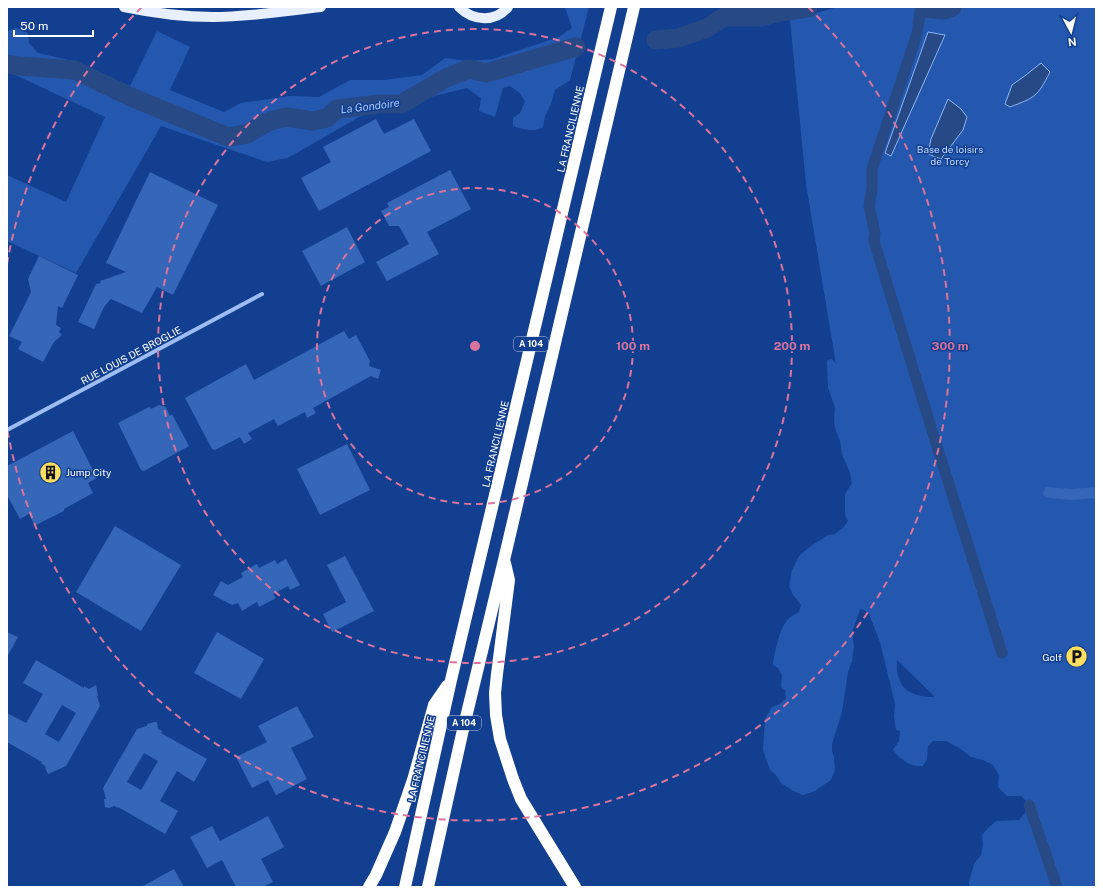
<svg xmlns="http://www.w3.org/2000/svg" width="1103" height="894" font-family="'Public Sans',sans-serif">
  <rect width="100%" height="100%" fill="#123f90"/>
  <path fill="#2458af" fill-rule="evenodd" d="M 565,7 L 589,7 L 570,80 L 555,90 L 551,104 L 545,116 L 543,127 C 534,133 523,129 513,126 L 513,118 L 520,113 L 525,102 L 520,93 L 510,86 L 503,88 L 495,117 L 479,111 L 481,98 L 467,88 L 368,112 L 288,158 L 267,162 L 161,126 L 76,273 L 7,241 L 7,175 L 66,202 L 105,117 L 9,72 L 7,73 L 7,31 L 16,28 L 28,33 L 29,43 L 38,53 L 77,62 L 130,86 L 157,31 L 190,47 L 170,90 L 224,112 L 241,103 L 290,96 L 319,97 L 350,80 L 384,80 L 422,75 L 445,58 L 468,61 L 493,59 L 559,37 L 572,28 Z
    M 838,7 L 1096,7 L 1096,887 L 969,887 L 969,882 L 974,864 L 981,855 L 983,845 L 982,835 L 988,828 L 996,821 L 1019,820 L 1026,812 L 1025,800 L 1021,796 L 1007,796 L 998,787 L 999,775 L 993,765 L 983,760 L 971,757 L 959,748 L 946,741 L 933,741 L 928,746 L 927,759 L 923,766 C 910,767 901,760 893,750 L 899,741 L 900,731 L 896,730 L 894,717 L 895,704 L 880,642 L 869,614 L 864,610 L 860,609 L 852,633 L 854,646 L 852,661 L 848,672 L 842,712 L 832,744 L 832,751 L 834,757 L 835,770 L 831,780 L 815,791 L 803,795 L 793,791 L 781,783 L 776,775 L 770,770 L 763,750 L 765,719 L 772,707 L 780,704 L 786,698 L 785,690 L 781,687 L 782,675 L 778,668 L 773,665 C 774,655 779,630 786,622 C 789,617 794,615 799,612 L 801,605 L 793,595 L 789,586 L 792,570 L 799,556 L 811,546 L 828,535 L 835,534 L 843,528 L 848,521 L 845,515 L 845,494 L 852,483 L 850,473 L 842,454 L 840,441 L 836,431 L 834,422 L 835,407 L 828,388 L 827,361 L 830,359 L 833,360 L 836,364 L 806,184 L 790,20 ZM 897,660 L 934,696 L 934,697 C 909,697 895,687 897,660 Z"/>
  <path fill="#274985" stroke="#8fb6f5" d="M 928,32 L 945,35 L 891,156 L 885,153 Z
    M 1041,63 L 1050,72 C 1037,97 1036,97 1010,107 L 1005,104 L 1012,85 L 1026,75 Z
    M 948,99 L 961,109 L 967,117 L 963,130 L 941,159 L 928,154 L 931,139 Z"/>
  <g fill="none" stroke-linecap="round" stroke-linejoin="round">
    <path stroke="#274985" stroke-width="11" d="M 924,8 L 920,12 L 917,34 L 872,169 L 872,189 L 869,206 L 875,233 L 874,241 L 930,424 L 1002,653
      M 1029,805 L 1057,887"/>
    <path stroke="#274985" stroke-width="19" d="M 924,8 L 944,10 L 952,7
      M 656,40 L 679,38 L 707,28 L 724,17 L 761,17 L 780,12 L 808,8
      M 7,64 L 19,66 L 74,70 L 131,97 L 228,137 L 247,134 L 267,122 L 286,117 L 313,121 L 327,118 L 337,109 L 380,104 L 401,104 L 448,77 L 469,69 L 486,73 L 576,47"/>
  </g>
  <path fill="#3666b7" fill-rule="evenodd" d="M 376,119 L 384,134 L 414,119 L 431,151 L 319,211 L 301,178 L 331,162 L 323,147 Z
    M 450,170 L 471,209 L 427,232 L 439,254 L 387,281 L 376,262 L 409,244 L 399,226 L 389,226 L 381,211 L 389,207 L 387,203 Z
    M 150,172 L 218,205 L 173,295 L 157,287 L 142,313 L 111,299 L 104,307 L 94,329 L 78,322 L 96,284 L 101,283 L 100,281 L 126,272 L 106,263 Z
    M 347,227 L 365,262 L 321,286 L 302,251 Z
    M 39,256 L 78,275 L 62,308 L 58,306 L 56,325 L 61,328 L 59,332 L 62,335 L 54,342 L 43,362 L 18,349 L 22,342 L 9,336 L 31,292 L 28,279 Z
    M 344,331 L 349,339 L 356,335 L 370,361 L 369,366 L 381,370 L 378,379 L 371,376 L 313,408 L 316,413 L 307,418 L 305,412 L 278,426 L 274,419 L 248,433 L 252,439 L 244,444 L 240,437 L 215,450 L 212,449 L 185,398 L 246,364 L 254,380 Z
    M 159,405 L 166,407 L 170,416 L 172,414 L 189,446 L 144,471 L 141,470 L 118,423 L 149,407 L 151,409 Z
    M 73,431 L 97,478 L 88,483 L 93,493 L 64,509 L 64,511 L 36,525 L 35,523 L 34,524 L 29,514 L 20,519 L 7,495 L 7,466 Z
    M 347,444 L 370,490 L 320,515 L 297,469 Z
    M 1045,487 L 1072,489 L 1096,487 L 1096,498 L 1071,500 L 1050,498 L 1043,495 Z
    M 115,526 L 181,565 L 141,631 L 76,592 Z
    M 345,556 L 374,611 L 332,632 L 323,614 L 346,602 L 327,565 Z
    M 286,559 L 300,585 L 290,590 L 288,586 L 273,594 L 276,598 L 259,607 L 257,602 L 242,611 L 238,603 L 232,605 L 213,595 L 221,581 L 228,585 L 243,577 L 241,573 L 257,564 L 259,568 L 275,560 L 277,564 Z
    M 7,632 L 18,637 L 7,657 Z
    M 217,632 L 264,659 L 241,699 L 194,673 Z
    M 36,660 L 84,688 L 84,686 L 89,689 L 96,685 L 98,696 L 97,696 L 100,706 L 66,766 L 48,774 L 46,770 L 45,766 L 41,763 L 42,762 L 7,742 L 7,713 L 26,723 L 43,694 L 23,683 ZM 62,705 L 76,713 L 59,742 L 45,734 Z
    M 297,706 L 314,737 L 291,748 L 307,779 L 276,795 L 268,780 L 252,788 L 236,757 L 267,742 L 258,726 Z
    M 154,722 L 157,722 L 158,729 L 162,731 L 161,733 L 207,759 L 194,782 L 177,771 L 160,801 L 178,811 L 165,834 L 118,807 L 118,808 L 114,806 L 109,808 L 105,807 L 104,799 L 106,799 L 103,788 L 137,729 L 147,726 L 147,724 ZM 144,753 L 158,761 L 141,790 L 127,782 Z
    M 268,816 L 284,847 L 261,859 L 273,882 L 263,887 L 236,887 L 222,860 L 207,868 L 190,837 L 212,826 L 220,841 Z
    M 174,869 L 184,887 L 141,887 Z"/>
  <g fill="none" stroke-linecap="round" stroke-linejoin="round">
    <path stroke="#9dbdf2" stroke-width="4" d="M 7,430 L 262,294"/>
    <path stroke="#e8efff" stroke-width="10" d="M 124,7 C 153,13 184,17 213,17 C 249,17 285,11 321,7
      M 459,7 C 473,21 495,23 508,7"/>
    <path stroke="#fff" stroke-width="12" d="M 505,563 L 509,580 L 497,674 L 495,693 L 496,715 L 500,739 L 513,779 L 521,799 L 575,887
      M 369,887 L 376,875 L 395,832 L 413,780 L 434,705 L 447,686
      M 405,887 L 451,680 L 611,7
      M 428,887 L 462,734 L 504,560 L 634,7"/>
  </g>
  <g fill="none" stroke="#da749d" stroke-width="2" stroke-dasharray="7 5">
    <circle cx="475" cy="346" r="158"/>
    <circle cx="475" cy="346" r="317"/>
    <path d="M7 264A475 475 0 0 1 142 7M808 7A475 475 0 1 1 7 428"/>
  </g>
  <defs>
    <symbol id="building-disc" viewBox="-11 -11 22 22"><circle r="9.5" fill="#ffdd5e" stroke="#123f90"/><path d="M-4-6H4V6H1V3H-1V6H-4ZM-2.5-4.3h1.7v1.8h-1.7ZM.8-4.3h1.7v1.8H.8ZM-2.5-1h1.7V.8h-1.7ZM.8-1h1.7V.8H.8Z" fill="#111"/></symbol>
    <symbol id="parking-disc" viewBox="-11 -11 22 22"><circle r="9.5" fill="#ffdd5e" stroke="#123f90"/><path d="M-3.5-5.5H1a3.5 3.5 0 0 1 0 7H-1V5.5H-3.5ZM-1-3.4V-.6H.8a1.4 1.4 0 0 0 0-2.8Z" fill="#111"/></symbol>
  </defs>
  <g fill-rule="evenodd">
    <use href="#building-disc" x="38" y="460" width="25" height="25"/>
    <use href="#parking-disc" x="1064" y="644" width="25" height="25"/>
  </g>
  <g text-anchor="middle" stroke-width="3" stroke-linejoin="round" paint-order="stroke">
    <g fill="#123f90" stroke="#b8c5de" stroke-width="1">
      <rect x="514" y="337" width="34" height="14" rx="3"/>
      <rect x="447" y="716" width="34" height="14" rx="3"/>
    </g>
    <g font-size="9" font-weight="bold" fill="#fff">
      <text x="531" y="347">A 104</text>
      <text x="464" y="726">A 104</text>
    </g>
    <g font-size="10" fill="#fff" stroke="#123f90">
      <text transform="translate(570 129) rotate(-77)" y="4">LA FRANCILIENNE</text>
      <text transform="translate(131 355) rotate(-28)" y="4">RUE LOUIS DE BROGLIE</text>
      <text transform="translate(495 444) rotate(-77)" y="4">LA FRANCILIENNE</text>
      <text transform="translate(421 759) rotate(-77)" y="4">LA FRANCILIENNE</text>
    </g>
    <g font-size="10" fill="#c4dafd" stroke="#123f90">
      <text x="950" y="153">Base de loisirs<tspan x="950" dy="12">de Torcy</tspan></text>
    </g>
    <g font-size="10" fill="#fff" stroke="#123f90" text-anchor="start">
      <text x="66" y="476">Jump City</text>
      <text x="1062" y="661" text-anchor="end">Golf</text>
    </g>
    <g font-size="11" font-style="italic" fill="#a9c7f9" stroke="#123f90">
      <text transform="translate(370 106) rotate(-7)" y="4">La Gondoire</text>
    </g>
  </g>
  <circle cx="475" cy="346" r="6" fill="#da749d" stroke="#123f90" stroke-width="2"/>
  <g font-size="12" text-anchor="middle" font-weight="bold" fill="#da749d" stroke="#123f90" stroke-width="3" stroke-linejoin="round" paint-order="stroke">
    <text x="633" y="350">100 m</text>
    <text x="792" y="350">200 m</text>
    <text x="950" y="350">300 m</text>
  </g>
  <rect width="1103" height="894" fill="none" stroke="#ffffff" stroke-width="16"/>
  <g transform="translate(1071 32) rotate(173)" stroke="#123f90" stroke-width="3" paint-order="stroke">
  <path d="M0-3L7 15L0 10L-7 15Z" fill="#ffffff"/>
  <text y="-6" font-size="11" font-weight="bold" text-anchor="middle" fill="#ffffff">N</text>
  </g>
  <path d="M14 30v6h79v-6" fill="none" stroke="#ffffff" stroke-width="2"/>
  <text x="20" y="30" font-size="12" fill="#ffffff" stroke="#123f90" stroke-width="3" paint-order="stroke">50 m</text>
</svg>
